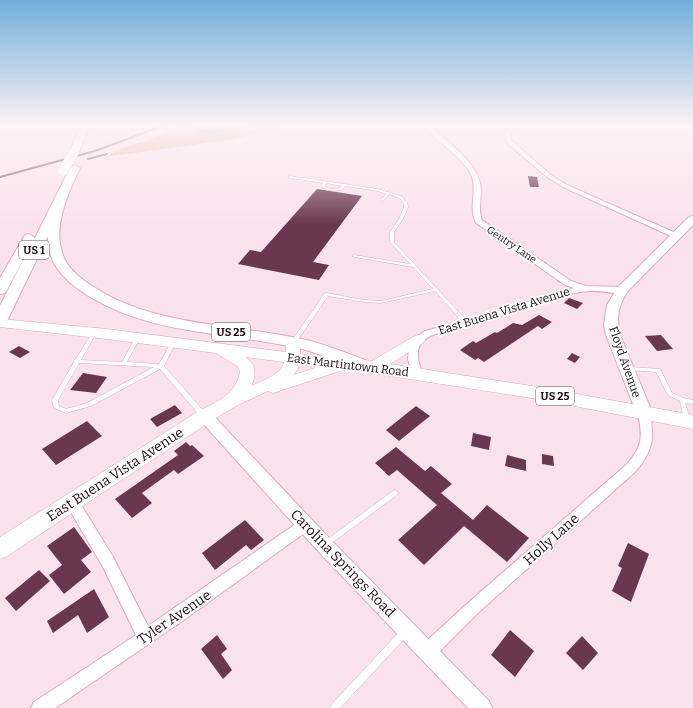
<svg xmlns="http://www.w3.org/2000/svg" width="693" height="708" font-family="Bitter,serif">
  <rect width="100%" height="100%" fill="#fae2ec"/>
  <path fill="#e6b89e" d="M 180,125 L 294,125 L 235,139 L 105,157 L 122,148 L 152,139 Z"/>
  <path fill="#5ea4c6" d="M 197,125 L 258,125 L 213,133 L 195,132 L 193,128 Z"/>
  <path fill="#693850" d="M 528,176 L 537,177 L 539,187 L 530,187 Z
    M 317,189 L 362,196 L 313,262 L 329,265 L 319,280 L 238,264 L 250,250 L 261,252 Z
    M 569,298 L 583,303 L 577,309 L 564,303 Z
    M 539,315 L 552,322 L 542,329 L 538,326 L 484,362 L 478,358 L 475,360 L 460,350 L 473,341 L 476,343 L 495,332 L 497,333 L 513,323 L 522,325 Z
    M 661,335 L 673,349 L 657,351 L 645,336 Z
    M 19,346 L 30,352 L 20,358 L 9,352 Z
    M 572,353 L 580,357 L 575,363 L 567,359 Z
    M 83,373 L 107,377 L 96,393 L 70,390 Z
    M 175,405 L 182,413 L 157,427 L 150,419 Z
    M 416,406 L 430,416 L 399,441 L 386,430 Z
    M 87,421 L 102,436 L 56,465 L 42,449 Z
    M 473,433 L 491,437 L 489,450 L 471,446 Z
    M 186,442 L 190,446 L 192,445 L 204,456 L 178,474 L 174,470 L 142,493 L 152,503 L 132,518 L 115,499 L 178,455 L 174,451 Z
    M 396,447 L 425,471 L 431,466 L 452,484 L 441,493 L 473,520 L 487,505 L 529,538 L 507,562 L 464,526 L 424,565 L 398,540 L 437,505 L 397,470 L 389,476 L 375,463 Z
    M 542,454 L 553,456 L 554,466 L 542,464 Z
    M 507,455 L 526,460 L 526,471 L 505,466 Z
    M 245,520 L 264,540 L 251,550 L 246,545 L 215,570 L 202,553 Z
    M 74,527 L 92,552 L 81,560 L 91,572 L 64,594 L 49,575 L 62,565 L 47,546 Z
    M 628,543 L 649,554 L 631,602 L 612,591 L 622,568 L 618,566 Z
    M 39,570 L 50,581 L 16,611 L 5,598 Z
    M 94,589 L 109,617 L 87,633 L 78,615 L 53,633 L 47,621 Z
    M 510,630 L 534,651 L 515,677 L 491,655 Z
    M 217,635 L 227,649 L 221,654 L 232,670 L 223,679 L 201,649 Z
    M 582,636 L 598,653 L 583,670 L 566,653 Z"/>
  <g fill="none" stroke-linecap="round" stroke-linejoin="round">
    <defs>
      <path id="service" d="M 290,176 L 378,189 L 387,192 L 390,191 L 390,193 L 401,196 L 407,202 L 408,207 L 403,219 L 394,232 L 394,242 L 467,321 L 467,323 L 463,323 L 435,291 L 381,303 L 364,302 L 328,296 L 295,344 L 291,344 L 291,342 L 325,293 L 327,293 L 364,300 L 381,301 L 433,289 L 413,267 L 354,257 L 352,256 L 354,255 L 410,264 L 390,242 L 390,232 L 399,219 L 404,207 L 403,202 L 399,198 L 389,194 L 383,201 L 382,201 L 380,200 L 386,194 L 378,191 L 345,186 L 342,190 C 335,191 327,192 321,186 L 323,183 L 291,178 L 289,177 ZM 326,183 L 342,186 L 340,188 C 335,189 329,190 325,186 Z
        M 94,331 L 96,333 L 81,360 L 122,362 L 136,337 L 138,336 L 140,338 L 127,362 L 159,364 L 172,341 L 176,341 L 176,342 L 164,366 L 206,414 L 207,416 L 206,418 L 202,418 L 160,369 L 91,406 L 66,413 L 54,408 L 52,400 L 74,362 L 73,361 L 74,360 L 76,359 L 92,333 ZM 79,363 L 154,367 L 87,403 L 66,409 L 59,406 L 58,400 Z
        M 629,367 L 660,369 L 672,393 L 683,398 L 693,400 L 693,404 L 685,403 L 690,419 L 689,421 L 685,421 L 684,419 L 680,401 L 668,395 L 656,372 L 627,370 L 626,369 L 627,368 Z
        M 395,490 L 397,491 L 398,493 L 397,495 L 329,545 L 327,546 L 325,545 L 324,543 L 325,541 L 393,491 Z
        M 404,629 L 407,630 L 408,633 L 407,636 L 340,708 L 330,708 L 331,705 L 401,630 Z"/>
      <path id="minor" d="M 424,125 L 429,125 C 445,140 475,160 480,183 C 483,195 477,208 482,220 L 571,281 L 586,286 L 622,287 L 626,290 L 625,292 C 614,295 600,290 589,291 C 556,294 523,309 492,319 C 474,324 435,330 423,341 C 414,349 419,364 422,373 L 421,376 L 413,376 L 408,359 L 409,347 L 415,338 L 425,331 L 485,315 L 574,288 L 565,285 L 476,223 C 468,207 478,190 471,174 C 460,154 434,141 424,125 Z
        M 507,125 L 513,125 L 510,137 L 512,141 L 551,175 L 567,185 L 680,235 L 676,237 L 673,237 L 563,187 L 547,177 L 507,143 L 504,137 Z
        M 644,408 L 648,409 L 650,412 C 654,439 654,450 635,472 L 479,612 L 433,658 L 427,660 L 421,658 L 419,652 L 421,646 L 469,602 L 627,464 C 644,444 642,437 638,412 L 640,409 Z
        M 72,496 L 77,498 L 113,557 L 148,626 L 300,521 L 305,519 L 310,521 L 312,525 L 310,529 L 181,622 L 55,708 L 31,708 L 34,702 L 136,635 L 103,567 L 65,502 L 67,498 Z"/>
      <path id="tertiary" d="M 205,411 L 210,412 L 330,539 L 489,701 L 492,708 L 468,708 L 318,551 L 200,420 L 198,416 L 200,412 Z"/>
      <path id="secondary" d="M 693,216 L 693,225 L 627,292 C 618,307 616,318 620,335 L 652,412 L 650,416 L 644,418 L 638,416 L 636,412 L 606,335 L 604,325 L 607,305 L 618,287 L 689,217 Z"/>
      <path id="primary" d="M 0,319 L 107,329 L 286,352 L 286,343 L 288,340 L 293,338 L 298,340 L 300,343 L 300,354 L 372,361 L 413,337 L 418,335 L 423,337 L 425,340 L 423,343 L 390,364 L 538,387 L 693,415 L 693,429 L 538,399 L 346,369 L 273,393 L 268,391 L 238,405 L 211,421 L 7,556 L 0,559 L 0,537 L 199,411 C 217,402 237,394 240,371 L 237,366 L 216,353 L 107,339 L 0,327 ZM 245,357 L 284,362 C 281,375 262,381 251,386 C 257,375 256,364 245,357 ZM 299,364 L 321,366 L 293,375 L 298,369 Z"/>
      <path id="trunk" d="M 82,125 L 90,125 L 79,152 L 74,155 L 71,154 L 69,152 Z
        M 75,165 L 80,168 C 68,193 52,228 63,255 C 67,268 79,277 89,284 C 152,327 230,323 302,339 C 325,344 348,354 371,362 L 373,366 L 371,370 L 365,372 L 359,370 C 340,363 322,354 302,349 C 227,331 144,336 78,289 C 60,276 47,259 48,236 L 7,321 L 5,324 L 0,326 L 0,306 L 27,252 L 7,290 L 5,293 L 0,294 L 0,278 L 25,235 L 29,234 L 35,238 L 70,168 Z"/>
    </defs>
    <use href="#service" stroke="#e2a8c2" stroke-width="1"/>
    <use href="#minor" stroke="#e2a8c2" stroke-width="2"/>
    <use href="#tertiary" stroke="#e2a8c2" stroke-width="2"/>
    <use href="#secondary" stroke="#e2a8c2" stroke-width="2"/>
    <use href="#primary" stroke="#e2a8c2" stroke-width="1"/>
    <use href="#trunk" stroke="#e2a8c2" stroke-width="2"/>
    <use href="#service" fill="#fff" fill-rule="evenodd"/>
    <use href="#minor" fill="#fff" fill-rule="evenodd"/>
    <use href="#tertiary" fill="#fff" fill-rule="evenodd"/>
    <use href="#secondary" fill="#fff" fill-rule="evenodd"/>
    <use href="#primary" fill="#fff" fill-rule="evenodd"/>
    <use href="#trunk" fill="#fff" fill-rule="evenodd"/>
    <path stroke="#745f68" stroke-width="2" d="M 88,159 L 107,154
      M 0,177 L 95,151 L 165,125"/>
    <defs>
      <path id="trunk-bridge" d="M 63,171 L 74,152"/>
    </defs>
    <use href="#trunk-bridge" stroke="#e2a8c2" stroke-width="10" stroke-linecap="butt"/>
    <use href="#trunk-bridge" stroke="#fff" stroke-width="10"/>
  </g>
  <linearGradient id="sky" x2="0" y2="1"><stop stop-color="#71aeda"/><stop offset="0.56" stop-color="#fdf2f6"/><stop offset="1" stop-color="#fdf2f6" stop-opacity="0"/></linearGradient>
  <rect width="693" height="224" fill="url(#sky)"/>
  <g text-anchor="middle" stroke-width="4" stroke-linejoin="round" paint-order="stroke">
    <g font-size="10" fill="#1e0a13" stroke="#fff">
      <text transform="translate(512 244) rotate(34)" y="4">Gentry Lane</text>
    </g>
    <g fill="#fff" stroke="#62545a" stroke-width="1">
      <rect x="19" y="241" width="30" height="18" rx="3"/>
      <rect x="212" y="323" width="38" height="18" rx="3"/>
      <rect x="536" y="387" width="38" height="18" rx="3"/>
    </g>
    <g font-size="11" font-weight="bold" fill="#1e0a13">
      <text x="34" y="254">US 1</text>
      <text x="231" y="336">US 25</text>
      <text x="555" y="400">US 25</text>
    </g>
    <g font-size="12" fill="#1e0a13" stroke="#fff">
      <text transform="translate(504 311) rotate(-17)" y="4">East Buena Vista Avenue</text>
      <text transform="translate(625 362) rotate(71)" y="4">Floyd Avenue</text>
      <text transform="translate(348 365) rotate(7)" y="4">East Martintown Road</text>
    </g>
    <g font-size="14" fill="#1e0a13" stroke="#fff">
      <text transform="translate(115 474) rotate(-33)" y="5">East Buena Vista Avenue</text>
      <text transform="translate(551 539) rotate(-42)" y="5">Holly Lane</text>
      <text transform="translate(343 563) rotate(46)" y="5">Carolina Springs Road</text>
      <text transform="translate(174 617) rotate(-34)" y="5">Tyler Avenue</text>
    </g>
  </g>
</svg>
